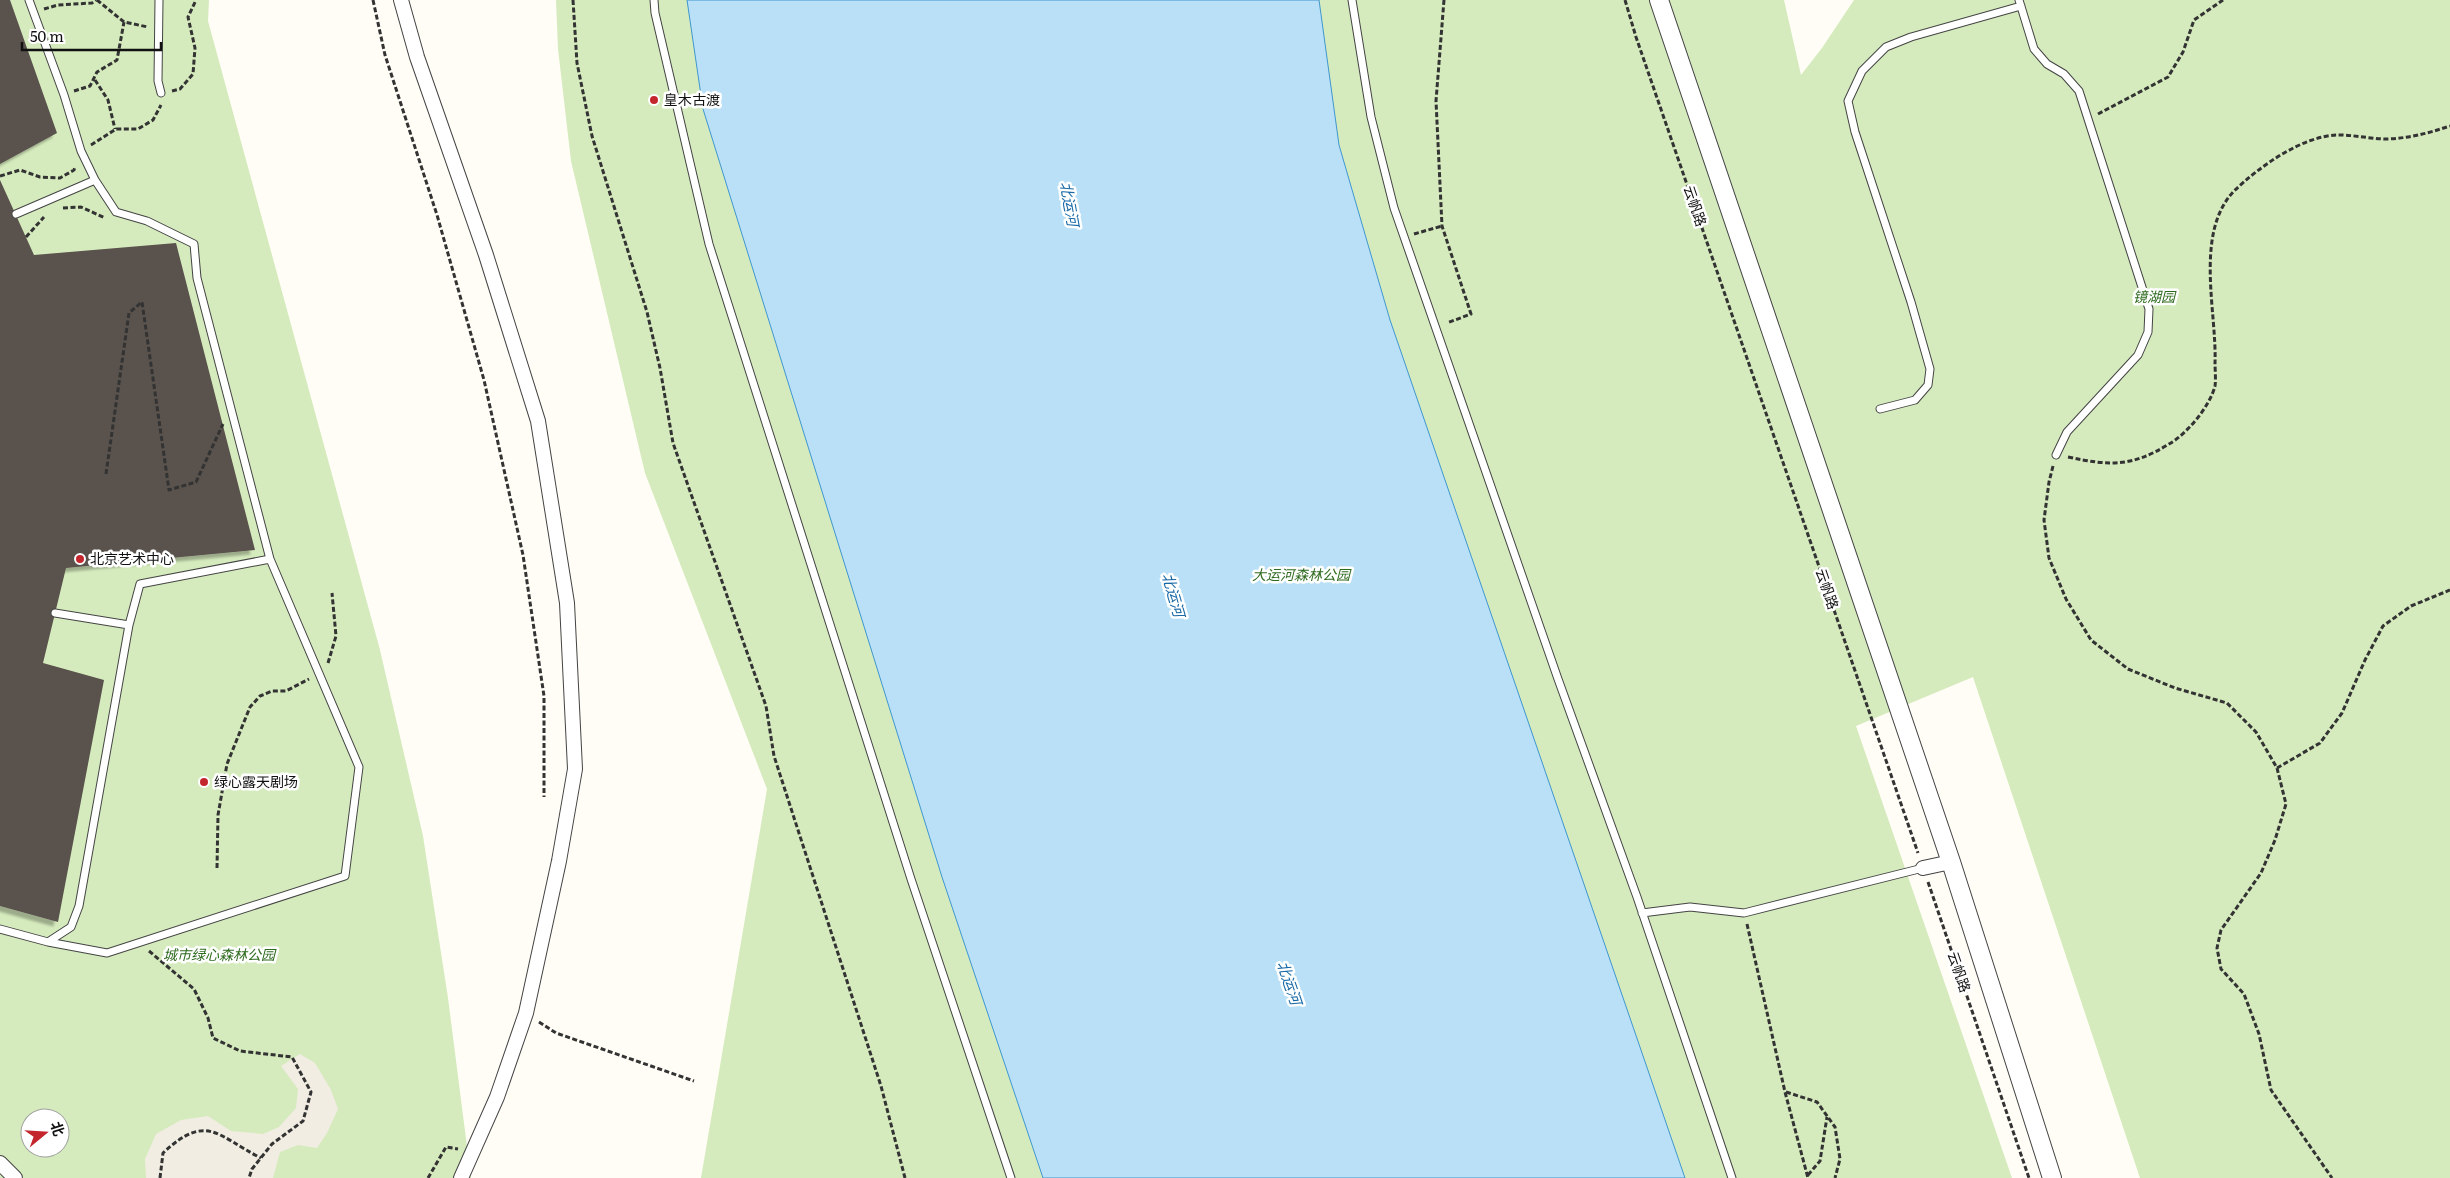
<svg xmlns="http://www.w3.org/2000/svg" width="2450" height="1178" font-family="Literata,'Noto Sans SC',serif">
  <defs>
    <filter id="shadow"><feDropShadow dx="-4.5" dy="4.5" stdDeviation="1" flood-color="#0004"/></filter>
  </defs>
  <rect width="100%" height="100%" fill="#fffdf5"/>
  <path fill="#d5ebbd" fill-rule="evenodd" d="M 0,0 L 209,0 L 208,21 L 380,650 L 423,836 L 448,998 L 471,1178 L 0,1178 ZM 30,1118 L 60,1118 L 60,1148 L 30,1148 Z
    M 556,0 L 1784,0 L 1801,75 L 1822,48 L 1854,0 L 2450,0 L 2450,1178 L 2140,1178 L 1973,677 L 1856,726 L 2012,1178 L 701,1178 L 767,789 L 645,473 L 571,161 L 558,49 Z"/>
  <path fill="#f1ede2" d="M 300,1054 L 315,1063 L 331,1090 L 338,1109 L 327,1133 L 317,1148 L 298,1145 L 280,1152 L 273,1178 L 146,1178 L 145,1159 L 156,1134 L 181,1120 L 208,1116 L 231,1131 L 263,1134 L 279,1127 L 296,1108 L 298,1089 L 281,1066 Z"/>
  <path fill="#b9e0f7" stroke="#3f96cf" d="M 687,0 L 1319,0 L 1339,145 L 1390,320 L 1685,1178 L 1043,1178 L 942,877 L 703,109 Z"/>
  <path fill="#5a524d" filter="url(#shadow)" d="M 0,0 L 10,0 L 57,133 L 0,164 Z
    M 0,180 L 34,255 L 176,243 L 255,550 L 66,568 L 43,663 L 104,680 L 58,922 L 0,906 Z"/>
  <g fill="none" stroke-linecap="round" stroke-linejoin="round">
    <defs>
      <path id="service" d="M 159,0 L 158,81 L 161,93
        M 654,0 L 655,13 L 709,244 L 911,879 L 1011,1178
        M 1352,0 L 1371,117 L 1394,208 L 1558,679 L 1637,897 L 1732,1178
        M 2019,0 L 2034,49 L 2047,64 L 2064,74 L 2079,91 L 2149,309 L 2148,332 L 2138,355 L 2067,432 L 2056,455
        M 16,214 L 95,180
        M 1880,409 L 1915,400 L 1928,385 L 1930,369 L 1911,302 L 1855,132 L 1848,101 L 1862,71 L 1886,47 L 1911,37 L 2021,6
        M 55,613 L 129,625
        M 1642,913 L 1690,907 L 1744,913 L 1923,868
        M 0,929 L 48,942 L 71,927 L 79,906 L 129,625 L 140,584 L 270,559 L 197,278 L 194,244 L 147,221 L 116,212 L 95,180 L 81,151 L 64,95 L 29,0
        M 48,942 L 107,953 L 345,876 L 359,767 L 270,559"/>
      <path id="minor" d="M 401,0 L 417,57 L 486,255 L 538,421 L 567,603 L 575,769 L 559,861 L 526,1013 L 497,1097 L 461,1178
        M 1923,868 L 1951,862
        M 0,1163 L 15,1178"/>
      <path id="tertiary" d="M 1659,0 L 1951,862 L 2052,1178"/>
    </defs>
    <use href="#service" stroke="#444" stroke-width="9"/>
    <use href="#minor" stroke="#444" stroke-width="16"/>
    <use href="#tertiary" stroke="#444" stroke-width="20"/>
    <path stroke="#333" stroke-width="3" stroke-dasharray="5 2.5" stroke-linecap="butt" d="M 97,0 L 124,22 L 148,27
      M 373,0 L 385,55 L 437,215 L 484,380 L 523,555 L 544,696 L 544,797
      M 573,0 L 577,63 L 592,136 L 647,312 L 660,368 L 673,443 L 766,706 L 774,756 L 881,1086 L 905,1178
      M 1444,0 L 1436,101 L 1442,226 L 1471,314 L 1447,323
      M 1625,0 L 1636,37 L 1918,853
      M 44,9 L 58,5 L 92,3 L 96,0
      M 95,80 L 108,100 L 115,129
      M 74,91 L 90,86 L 97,72 L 117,60 L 124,22
      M 172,91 L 180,89 L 193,74 L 195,48 L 188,17 L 196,0
      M 2098,114 L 2168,77 L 2183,52 L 2194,20 L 2223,0
      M 91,145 L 116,129 L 138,129 L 153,120 L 161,105
      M 0,176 L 20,170 L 40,177 L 60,178 L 74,170 L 75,167
      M 63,208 L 81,207 L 105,218
      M 1414,234 L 1442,226
      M 26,237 L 44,217
      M 2068,457 C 2110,466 2132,467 2169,444 C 2187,434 2210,406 2215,386 C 2216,379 2215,370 2215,363 C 2217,312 2194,233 2234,191 C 2259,167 2303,135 2339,135 C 2355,135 2371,139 2388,139 C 2410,138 2429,133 2450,126
      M 2053,466 L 2049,482 L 2044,520 L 2049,558 L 2066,599 L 2091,640 L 2128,669 L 2175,688 L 2227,703 L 2256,732 L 2277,768 L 2286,804 L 2275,840 L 2261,873 L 2221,930 L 2217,948 L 2221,969 L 2244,994 L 2259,1034 L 2271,1090 L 2332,1178
      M 106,474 L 129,313 L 142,302 L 169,490 L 196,482 L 223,424
      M 328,663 L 336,636 L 332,593
      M 2277,768 L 2320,743 L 2342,713 L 2365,660 L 2383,626 L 2411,606 L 2450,590
      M 217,868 L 218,815 L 227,764 L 250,707 L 260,696 L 272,691 L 286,691 L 309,679
      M 1928,882 L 2029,1178
      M 1747,924 L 1785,1092 L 1808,1178
      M 149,951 L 194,989 L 208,1018 L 213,1038 L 240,1051 L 292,1057 L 311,1092 L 303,1121 L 272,1144 L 252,1169 L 249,1178
      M 539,1022 L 556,1033 L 694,1081
      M 1786,1092 L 1817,1102 L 1835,1127 L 1840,1159 L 1835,1178
      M 1808,1175 L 1820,1161 L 1827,1117
      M 160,1178 L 163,1153 C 207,1112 217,1136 261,1158
      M 428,1178 L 446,1147 L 458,1149"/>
    <use href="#service" stroke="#fff" stroke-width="7"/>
    <use href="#minor" stroke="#fff" stroke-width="14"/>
    <use href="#tertiary" stroke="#fff" stroke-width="18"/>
  </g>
  <g fill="#c4262e" stroke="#fff" stroke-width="2">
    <circle cx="654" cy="100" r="5"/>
    <circle cx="80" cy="559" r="5"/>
    <circle cx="204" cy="782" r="5"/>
  </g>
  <g text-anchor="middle" stroke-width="5" stroke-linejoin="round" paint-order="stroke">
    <g font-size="14" fill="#111" stroke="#fff" text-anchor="start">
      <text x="664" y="105">皇木古渡</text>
      <text x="90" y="564">北京艺术中心</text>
      <text x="214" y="787">绿心露天剧场</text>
    </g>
    <g font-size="14" fill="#111" stroke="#fff">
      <text transform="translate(1695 206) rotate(71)" y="5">云帆路</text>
      <text transform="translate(1827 589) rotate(71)" y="5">云帆路</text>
      <text transform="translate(1959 972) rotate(71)" y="5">云帆路</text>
    </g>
    <g font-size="14" font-style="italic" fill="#2f6b1f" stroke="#fff">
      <text x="2154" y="302">镜湖园</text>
      <text x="1301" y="580">大运河森林公园</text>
      <text x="219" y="960">城市绿心森林公园</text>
    </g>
    <g font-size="15" font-style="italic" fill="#1768a6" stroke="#fff">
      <text transform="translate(1069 204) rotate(80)" y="5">北运河</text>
      <text transform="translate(1173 595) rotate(74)" y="5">北运河</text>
      <text transform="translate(1289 983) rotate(71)" y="5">北运河</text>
    </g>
  </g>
  <g transform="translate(45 1133) rotate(72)"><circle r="24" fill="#ffffff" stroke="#a0a0a0"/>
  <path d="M0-4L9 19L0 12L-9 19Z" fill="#c4262e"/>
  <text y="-8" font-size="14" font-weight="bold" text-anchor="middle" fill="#111111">北</text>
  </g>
  <path d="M22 42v8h139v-8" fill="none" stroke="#111111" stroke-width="2.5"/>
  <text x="30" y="42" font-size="15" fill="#111111" stroke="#ffffff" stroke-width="4" paint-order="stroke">50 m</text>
</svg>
